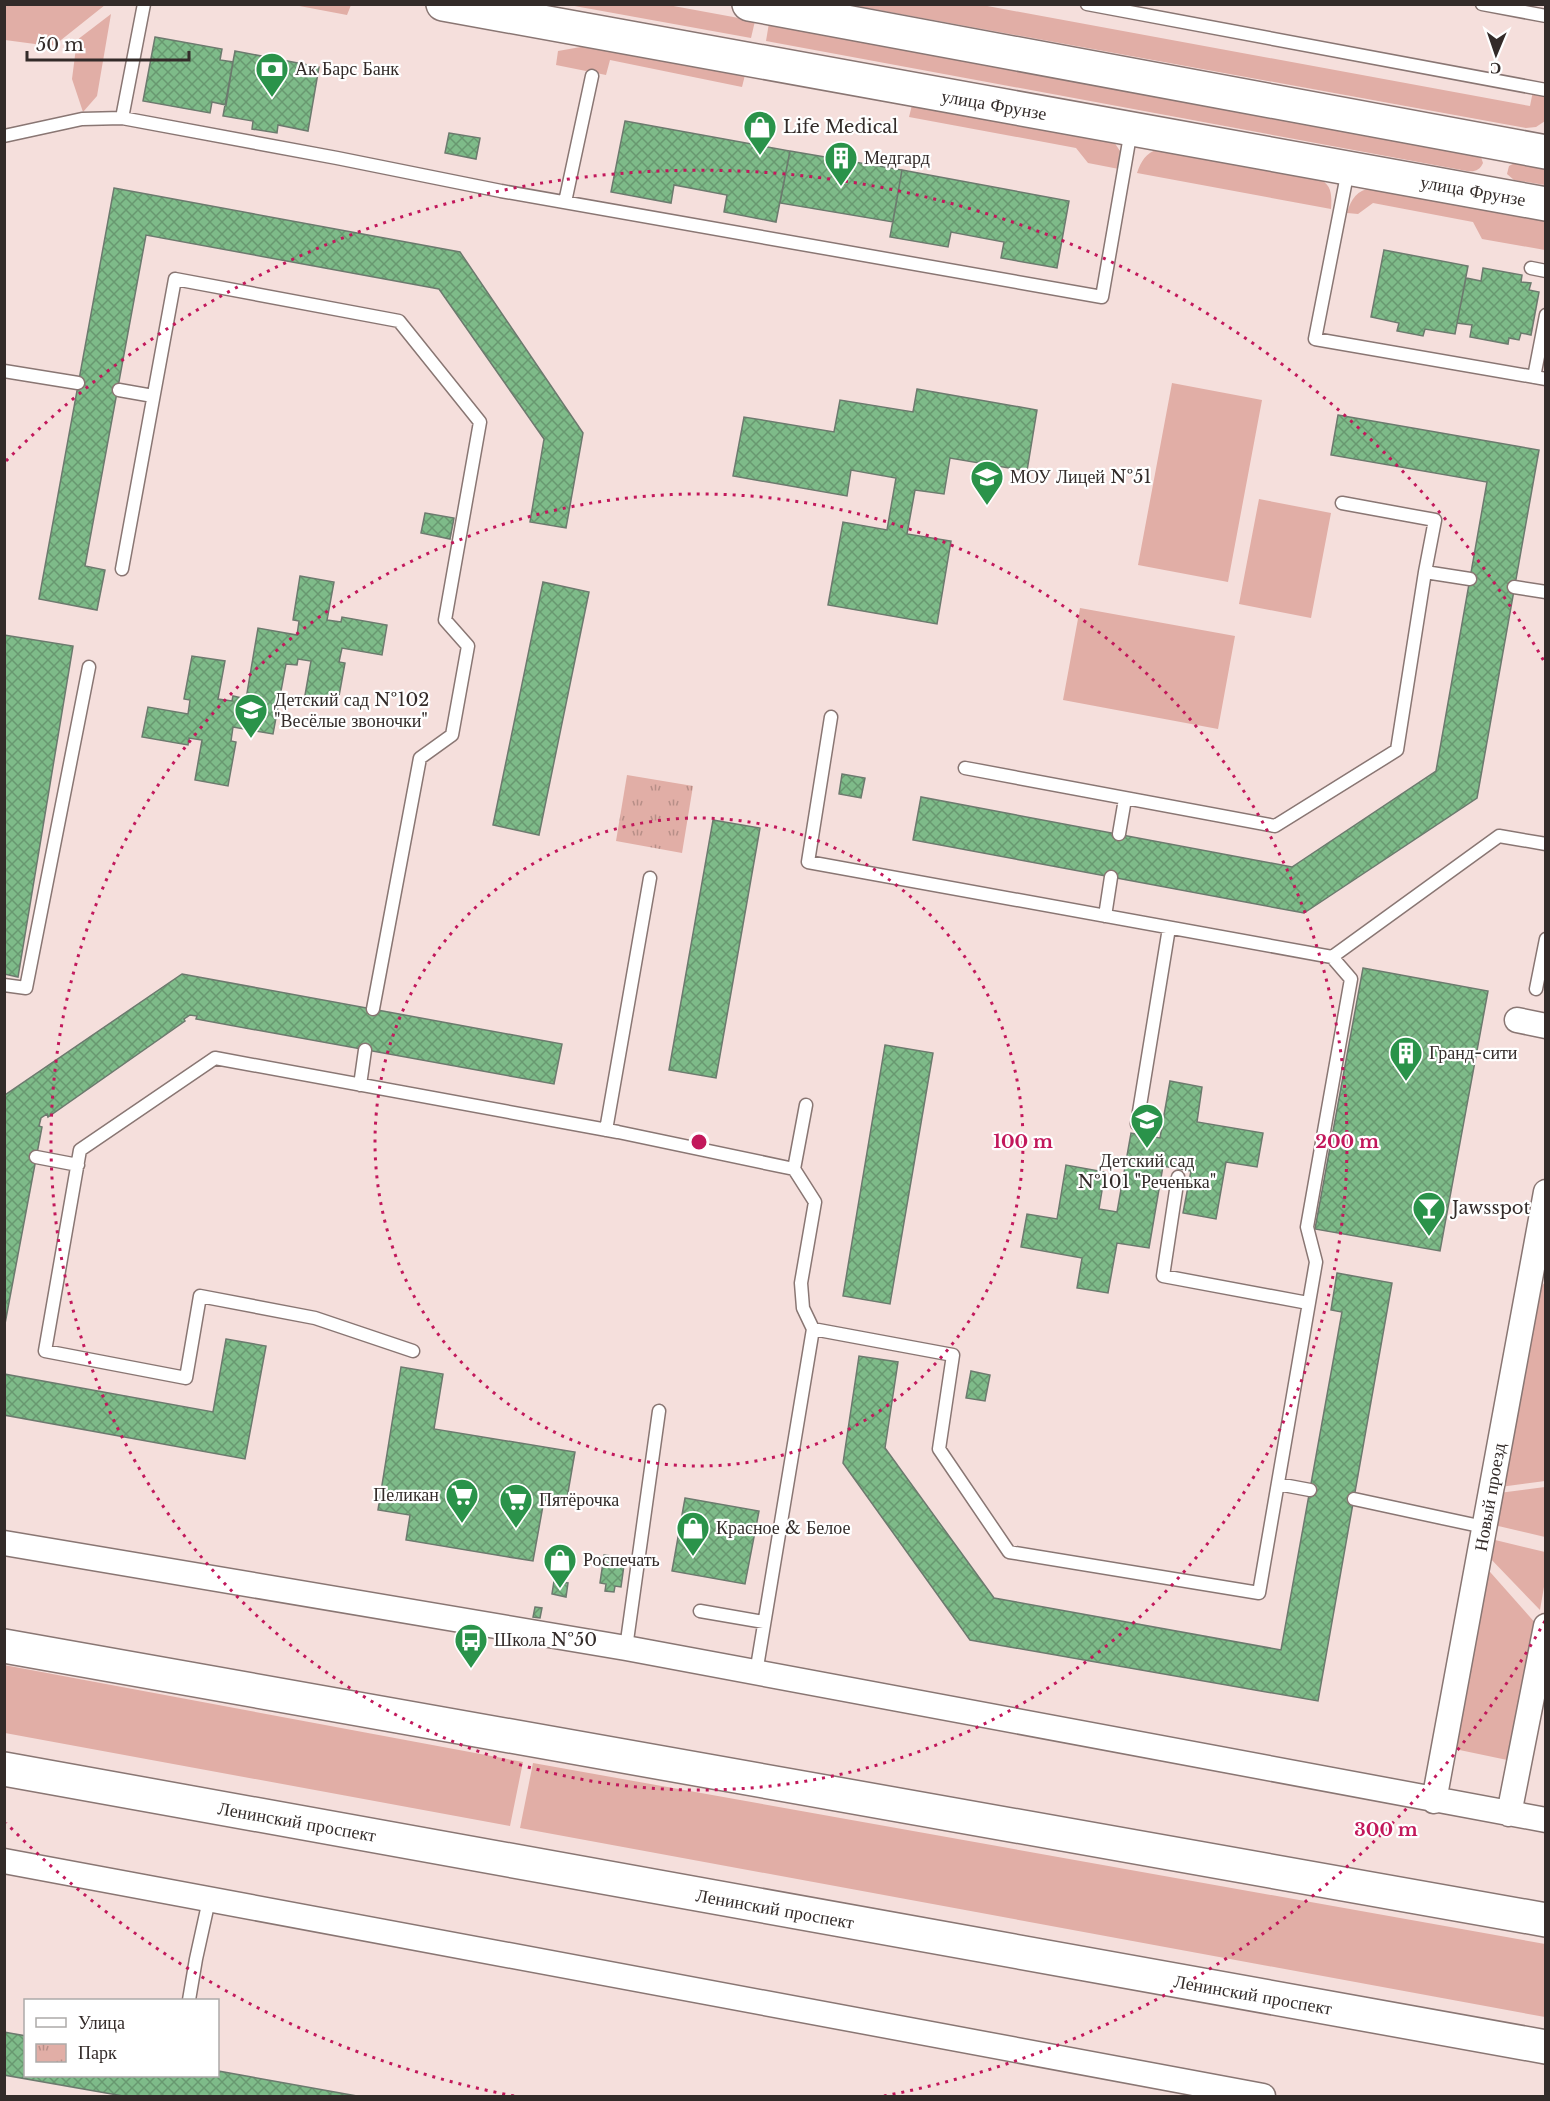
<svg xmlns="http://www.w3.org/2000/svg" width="1550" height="2101" font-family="'Libre Baskerville',serif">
  <defs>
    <pattern id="park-tufts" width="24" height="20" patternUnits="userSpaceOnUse" patternTransform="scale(1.5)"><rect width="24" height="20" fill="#e1aea6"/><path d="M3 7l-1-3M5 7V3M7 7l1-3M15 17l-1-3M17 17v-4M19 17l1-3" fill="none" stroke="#b78e87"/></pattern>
    <pattern id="building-cross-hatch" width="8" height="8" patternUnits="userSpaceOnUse" patternTransform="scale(1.5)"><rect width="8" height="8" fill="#7ebb89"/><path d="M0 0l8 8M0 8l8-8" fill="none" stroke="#689870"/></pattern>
  </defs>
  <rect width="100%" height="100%" fill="#f5dfdc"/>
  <path fill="#e1aea6" d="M 6,5 L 6,4 L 105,5 L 56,44 L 50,46 L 5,40 Z
    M 294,5 L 351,4 L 351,5 L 347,15 Z
    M 569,5 L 668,5 L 755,21 L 751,38 Z
    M 851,5 L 982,5 L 1530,106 L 1533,91 L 1545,95 L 1545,121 L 1536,127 L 1526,128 Z
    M 111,14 L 97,96 L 83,112 L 72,79 L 77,40 Z
    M 769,23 L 1474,153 L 1481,157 L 1483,163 C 1480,170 1475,172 1467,171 L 766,41 Z
    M 592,45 L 745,75 L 742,87 L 610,60 L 606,75 L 556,65 L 558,51 Z
    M 912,105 L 1114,142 L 1120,151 L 1119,169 L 1088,163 L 1076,148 L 909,117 Z
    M 1158,149 L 1317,178 C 1332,184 1332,194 1331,209 L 1137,173 C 1141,161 1146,153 1158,149 Z
    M 1518,161 L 1545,166 L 1545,185 L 1514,180 L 1507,174 L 1509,166 Z
    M 1372,188 L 1545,220 L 1545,250 L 1482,239 L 1473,222 L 1373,203 L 1358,214 L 1347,213 C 1351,199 1357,190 1372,188 Z
    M 1172,383 L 1262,400 L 1228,582 L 1138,565 Z
    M 1259,499 L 1331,513 L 1311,618 L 1239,604 Z
    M 1080,608 L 1235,636 L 1218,729 L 1063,700 Z
    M 1545,1282 L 1545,1481 L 1500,1487 L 1538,1291 Z
    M 1545,1487 L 1545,1537 L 1494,1525 L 1499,1493 Z
    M 1491,1539 L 1545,1552 L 1545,1581 L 1540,1610 L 1487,1555 Z
    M 1483,1564 L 1537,1625 L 1512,1761 L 1450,1748 Z
    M 4,1665 L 523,1762 L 510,1826 L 5,1733 Z
    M 533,1763 L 1545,1944 L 1545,2017 L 520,1828 Z"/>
  <path fill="url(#park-tufts)" d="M 627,775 L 693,786 L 682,853 L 616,841 Z"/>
  <path fill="url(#building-cross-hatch)" stroke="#6c7a6e" stroke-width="1.5" d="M 155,37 L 222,49 L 220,60 L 233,62 L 226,105 L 212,102 L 210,113 L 143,101 Z
    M 235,51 L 319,67 L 308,131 L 278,125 L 277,133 L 252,129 L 253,121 L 223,116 Z
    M 625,121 L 790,151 L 776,222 L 724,212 L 727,195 L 674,185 L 671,203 L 611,192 Z
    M 449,133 L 480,138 L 476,159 L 445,153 Z
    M 790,151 L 902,170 L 893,222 L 780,203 Z
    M 902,170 L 1069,201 L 1057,268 L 1001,258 L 1004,242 L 951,232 L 948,247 L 890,237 Z
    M 114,188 L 460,252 L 583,433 L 566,528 L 530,522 L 544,439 L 439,289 L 146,235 L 85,566 L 105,570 L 97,610 L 39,599 Z
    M 1384,250 L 1468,266 L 1455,334 L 1425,329 L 1423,336 L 1397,331 L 1399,323 L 1371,317 Z
    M 1483,268 L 1522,275 L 1521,282 L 1531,283 L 1529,290 L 1539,292 L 1531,335 L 1521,333 L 1519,340 L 1509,338 L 1508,344 L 1470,337 L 1472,325 L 1457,323 L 1466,278 L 1481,281 Z
    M 917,389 L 1037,410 L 1027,471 L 950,458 L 944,494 L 915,490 L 907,534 L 951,541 L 937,624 L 828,605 L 843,522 L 887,530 L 896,478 L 851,470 L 847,496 L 733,476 L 744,417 L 834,432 L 840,400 L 913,412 Z
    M 1338,415 L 1539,450 L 1477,798 L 1304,913 L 913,840 L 921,797 L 1292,867 L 1436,771 L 1487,482 L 1331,455 Z
    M 425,513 L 454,518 L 450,539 L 421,533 Z
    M 300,576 L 334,582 L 327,620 L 341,622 L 342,617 L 387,625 L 382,655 L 342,648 L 339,662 L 345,663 L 337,707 L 304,701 L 311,661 L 298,659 L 297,665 L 286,664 L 273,734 L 233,727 L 231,741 L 236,742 L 228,786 L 195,780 L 202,740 L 189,738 L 188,745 L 142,737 L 148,707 L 188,714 L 190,700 L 184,699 L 192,656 L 225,661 L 218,699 L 232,701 L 233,696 L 246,699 L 258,628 L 297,635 L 299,621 L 293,620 Z
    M 543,582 L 589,592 L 539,835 L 493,825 Z
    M 4,635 L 73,646 L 18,977 L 4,974 Z
    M 842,774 L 865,778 L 861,798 L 839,794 Z
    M 713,820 L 760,828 L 716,1078 L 669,1070 Z
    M 1363,968 L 1488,991 L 1440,1251 L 1315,1229 Z
    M 182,974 L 562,1044 L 554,1084 L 196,1019 L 197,1016 L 190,1015 L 184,1019 L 185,1021 L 48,1117 L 47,1114 L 41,1118 L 39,1126 L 42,1127 L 4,1329 L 5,1095 Z
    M 885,1045 L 933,1053 L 890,1304 L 843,1296 Z
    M 1170,1081 L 1202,1087 L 1197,1122 L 1263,1133 L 1257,1167 L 1226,1162 L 1216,1219 L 1183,1213 L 1191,1171 L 1163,1166 L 1149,1248 L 1117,1243 L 1108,1293 L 1077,1288 L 1082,1258 L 1021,1247 L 1027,1214 L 1057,1219 L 1066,1165 L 1105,1172 L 1099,1209 L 1117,1212 L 1131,1133 L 1160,1138 Z
    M 1337,1273 L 1392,1283 L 1318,1701 L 970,1640 L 843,1463 L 859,1356 L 898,1362 L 885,1448 L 994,1598 L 1281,1650 L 1342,1312 L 1331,1310 Z
    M 226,1339 L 266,1346 L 245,1459 L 4,1415 L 4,1374 L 213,1412 Z
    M 401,1367 L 443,1374 L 434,1429 L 575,1452 L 566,1504 L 544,1500 L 533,1561 L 406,1540 L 410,1515 L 378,1510 Z
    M 971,1371 L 990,1375 L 985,1401 L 966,1398 Z
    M 685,1498 L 759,1511 L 745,1584 L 672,1571 Z
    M 604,1555 L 625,1558 L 621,1587 L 615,1586 L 614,1592 L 605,1591 L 606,1584 L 600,1583 Z
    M 554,1581 L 568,1583 L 566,1597 L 552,1594 Z
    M 535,1607 L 542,1608 L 540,1618 L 533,1617 Z
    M 4,2032 L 26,2036 L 26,2076 L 218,2076 L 218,2071 L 357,2096 L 123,2096 L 4,2075 Z"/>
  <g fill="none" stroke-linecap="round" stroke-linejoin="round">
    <defs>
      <path id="service" d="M 1087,4 L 1546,90
        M 1482,4 L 1546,16
        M 122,118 L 144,4
        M 4,136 L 82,119 L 122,118 L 337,158 L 501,191 L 1102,297 L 1131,130
        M 1348,170 L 1315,339 L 1546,379
        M 565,202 L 592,76
        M 1531,268 L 1546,271
        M 4,371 L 78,383
        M 1534,377 L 1546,315
        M 119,390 L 153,396
        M 1342,503 L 1435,520 L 1425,572 L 1470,579
        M 122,569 L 175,279 L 399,321 L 480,422 L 445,620 L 468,646 L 452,735 L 420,758 L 373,1009
        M 1514,587 L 1546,592
        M 831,717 L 808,862 L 1332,957 L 1499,836 L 1546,844
        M 965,768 L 1275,826 L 1397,750 L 1425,572
        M 1119,834 L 1125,799
        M 1105,916 L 1111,877
        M 4,985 L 26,988 L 89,667
        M 1536,989 L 1546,939
        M 360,1085 L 365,1050
        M 1137,1124 L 1169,928
        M 606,1130 L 650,878
        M 36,1157 L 78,1165
        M 794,1169 L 806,1105
        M 1178,1177 L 1163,1276 L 1308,1303
        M 813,1329 L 953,1355 L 939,1449 L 1009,1552 L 1259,1593 L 1316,1262 L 1307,1227 L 1351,979 L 1332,957
        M 413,1351 L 315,1318 L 200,1296 L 186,1378 L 45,1351 L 80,1150 L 215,1058 L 618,1132 L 794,1169 L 815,1202 L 801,1283 L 803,1308 L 813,1329 L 756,1673
        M 1278,1484 L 1310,1490
        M 1354,1499 L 1484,1527
        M 700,1611 L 764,1622
        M 626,1648 L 659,1411
        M 189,2000 L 196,1959 L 209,1900"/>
      <path id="minor" d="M 1517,1020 L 1546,1026
        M 4,1543 L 626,1648 L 1546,1820
        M 1434,1801 L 1546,1192
        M 1509,1814 L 1546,1626
        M 4,1861 L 1263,2096"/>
      <path id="secondary" d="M 443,4 L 1546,204
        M 749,4 L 1546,152
        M 4,1646 L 1546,1920
        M 4,1769 L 1546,2047"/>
    </defs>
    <use href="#service" stroke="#897673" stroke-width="15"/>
    <use href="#minor" stroke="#897673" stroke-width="27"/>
    <use href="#secondary" stroke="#897673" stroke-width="36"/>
    <use href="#service" stroke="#fff" stroke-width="12"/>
    <use href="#minor" stroke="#fff" stroke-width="24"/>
    <use href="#secondary" stroke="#fff" stroke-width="33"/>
  </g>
  <g fill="none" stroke="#c2185b" stroke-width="3" stroke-dasharray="3 6">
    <circle cx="699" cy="1142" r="324"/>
    <circle cx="699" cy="1142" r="648"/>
    <path d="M1545 1621A972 972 0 0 1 884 2096M514 2096A972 972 0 0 1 6 1823M6 461A972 972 0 0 1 1545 663"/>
  </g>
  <defs>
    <symbol id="bank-pin" viewBox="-11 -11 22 30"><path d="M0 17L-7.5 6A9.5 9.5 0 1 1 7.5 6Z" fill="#2a934a" stroke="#fff"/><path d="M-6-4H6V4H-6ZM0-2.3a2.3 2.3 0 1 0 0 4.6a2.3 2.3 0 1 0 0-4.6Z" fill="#fff"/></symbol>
    <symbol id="shop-pin" viewBox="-11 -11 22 30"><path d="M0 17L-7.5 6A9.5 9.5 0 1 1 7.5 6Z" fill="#2a934a" stroke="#fff"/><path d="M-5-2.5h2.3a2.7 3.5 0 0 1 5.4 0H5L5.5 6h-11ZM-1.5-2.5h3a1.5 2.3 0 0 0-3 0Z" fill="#fff"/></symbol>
    <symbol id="building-pin" viewBox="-11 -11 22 30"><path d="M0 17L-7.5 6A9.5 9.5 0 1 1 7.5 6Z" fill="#2a934a" stroke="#fff"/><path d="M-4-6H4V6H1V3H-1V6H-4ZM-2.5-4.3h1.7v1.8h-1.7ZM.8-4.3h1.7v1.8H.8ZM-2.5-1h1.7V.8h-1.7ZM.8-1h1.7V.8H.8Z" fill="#fff"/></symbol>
    <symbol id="school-pin" viewBox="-11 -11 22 30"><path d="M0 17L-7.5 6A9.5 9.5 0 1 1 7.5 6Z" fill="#2a934a" stroke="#fff"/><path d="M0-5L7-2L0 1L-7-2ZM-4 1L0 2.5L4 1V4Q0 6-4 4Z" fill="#fff"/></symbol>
    <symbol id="bar-pin" viewBox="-11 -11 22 30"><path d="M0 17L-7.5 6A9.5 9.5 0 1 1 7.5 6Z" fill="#2a934a" stroke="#fff"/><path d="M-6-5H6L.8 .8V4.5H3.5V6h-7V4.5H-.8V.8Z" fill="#fff"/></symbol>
    <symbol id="supermarket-pin" viewBox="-11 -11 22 30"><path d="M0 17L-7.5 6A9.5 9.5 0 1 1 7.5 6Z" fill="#2a934a" stroke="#fff"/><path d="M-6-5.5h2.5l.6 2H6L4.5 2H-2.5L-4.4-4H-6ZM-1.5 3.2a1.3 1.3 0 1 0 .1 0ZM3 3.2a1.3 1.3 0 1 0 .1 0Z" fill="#fff"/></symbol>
    <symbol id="bus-pin" viewBox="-11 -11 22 30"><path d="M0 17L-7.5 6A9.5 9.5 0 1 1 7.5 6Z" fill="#2a934a" stroke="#fff"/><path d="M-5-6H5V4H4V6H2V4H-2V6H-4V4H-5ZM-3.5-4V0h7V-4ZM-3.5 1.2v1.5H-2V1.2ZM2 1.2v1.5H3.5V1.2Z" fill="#fff"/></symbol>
  </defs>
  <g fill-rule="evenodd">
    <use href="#bank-pin" x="253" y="50" width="38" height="52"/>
    <use href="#shop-pin" x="741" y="108" width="38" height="52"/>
    <use href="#building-pin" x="822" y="139" width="38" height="52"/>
    <use href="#school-pin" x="968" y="458" width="38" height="52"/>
    <use href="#school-pin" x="232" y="691" width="38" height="52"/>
    <use href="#building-pin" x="1387" y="1034" width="38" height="52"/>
    <use href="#school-pin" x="1128" y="1101" width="38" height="52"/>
    <use href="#bar-pin" x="1410" y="1189" width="38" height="52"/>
    <use href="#supermarket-pin" x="443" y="1476" width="38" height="52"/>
    <use href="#supermarket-pin" x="497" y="1481" width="38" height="52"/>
    <use href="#shop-pin" x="674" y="1509" width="38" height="52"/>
    <use href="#shop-pin" x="541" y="1541" width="38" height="52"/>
    <use href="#bus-pin" x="452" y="1621" width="38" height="52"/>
  </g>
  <g text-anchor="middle" stroke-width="4.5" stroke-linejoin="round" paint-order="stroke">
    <g font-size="18" fill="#332b29" stroke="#fff" text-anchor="start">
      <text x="295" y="75">Ак Барс Банк</text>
      <text x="783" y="133">Life Medical</text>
      <text x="864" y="164">Медгард</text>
      <text x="1010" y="483">МОУ Лицей №51</text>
      <text x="274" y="706">Детский сад №102<tspan x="274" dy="21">"Весёлые звоночки"</tspan></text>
      <text x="1429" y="1059">Гранд-сити</text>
      <text x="1147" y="1167" text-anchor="middle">Детский сад<tspan x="1147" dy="21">№101 "Реченька"</tspan></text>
      <text x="1452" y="1214">Jawsspot</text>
      <text x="439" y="1501" text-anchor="end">Пеликан</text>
      <text x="539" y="1506">Пятёрочка</text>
      <text x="716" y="1534">Красное &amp; Белое</text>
      <text x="583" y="1566">Роспечать</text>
      <text x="494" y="1646">Школа №50</text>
    </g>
    <g font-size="18" fill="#332b29" stroke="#fff">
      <text transform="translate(994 105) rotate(10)" y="6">улица Фрунзе</text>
      <text transform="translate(1473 191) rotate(10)" y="6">улица Фрунзе</text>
      <text transform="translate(1490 1497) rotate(-80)" y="6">Новый проезд</text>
      <text transform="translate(297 1822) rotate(10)" y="6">Ленинский проспект</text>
      <text transform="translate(775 1909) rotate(10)" y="6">Ленинский проспект</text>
      <text transform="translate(1253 1995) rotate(10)" y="6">Ленинский проспект</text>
    </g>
  </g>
  <circle cx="699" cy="1142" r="9" fill="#c2185b" stroke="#fff" stroke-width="3"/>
  <g font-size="18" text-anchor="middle" font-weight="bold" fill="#c2185b" stroke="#fff" stroke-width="4.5" stroke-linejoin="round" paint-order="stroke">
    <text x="1023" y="1148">100 m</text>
    <text x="1347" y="1148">200 m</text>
    <text x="1386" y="1836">300 m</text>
  </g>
  <rect width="1550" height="2101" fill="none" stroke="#332b29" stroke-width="12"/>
  <rect x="24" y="1999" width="195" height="78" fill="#ffffff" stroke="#adaaa9" stroke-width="1.5"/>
  <rect x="36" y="2018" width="30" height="9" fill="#ffffff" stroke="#adaaa9" stroke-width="1.5"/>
  <text x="78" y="2029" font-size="18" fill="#332b29">Улица</text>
  <rect x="36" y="2044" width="30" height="18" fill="url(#park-tufts)" stroke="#adaaa9" stroke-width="1.5"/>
  <text x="78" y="2059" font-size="18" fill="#332b29">Парк</text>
  <g transform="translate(1496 54) rotate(182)" stroke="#ffffff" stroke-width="4.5" paint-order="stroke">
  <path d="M0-4.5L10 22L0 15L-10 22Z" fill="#332b29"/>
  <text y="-9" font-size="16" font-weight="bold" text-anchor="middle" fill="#332b29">С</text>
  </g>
  <path d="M27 51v9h162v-9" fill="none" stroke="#332b29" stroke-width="3"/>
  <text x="36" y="51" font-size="18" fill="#332b29" stroke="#ffffff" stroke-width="4.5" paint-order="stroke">50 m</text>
</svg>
